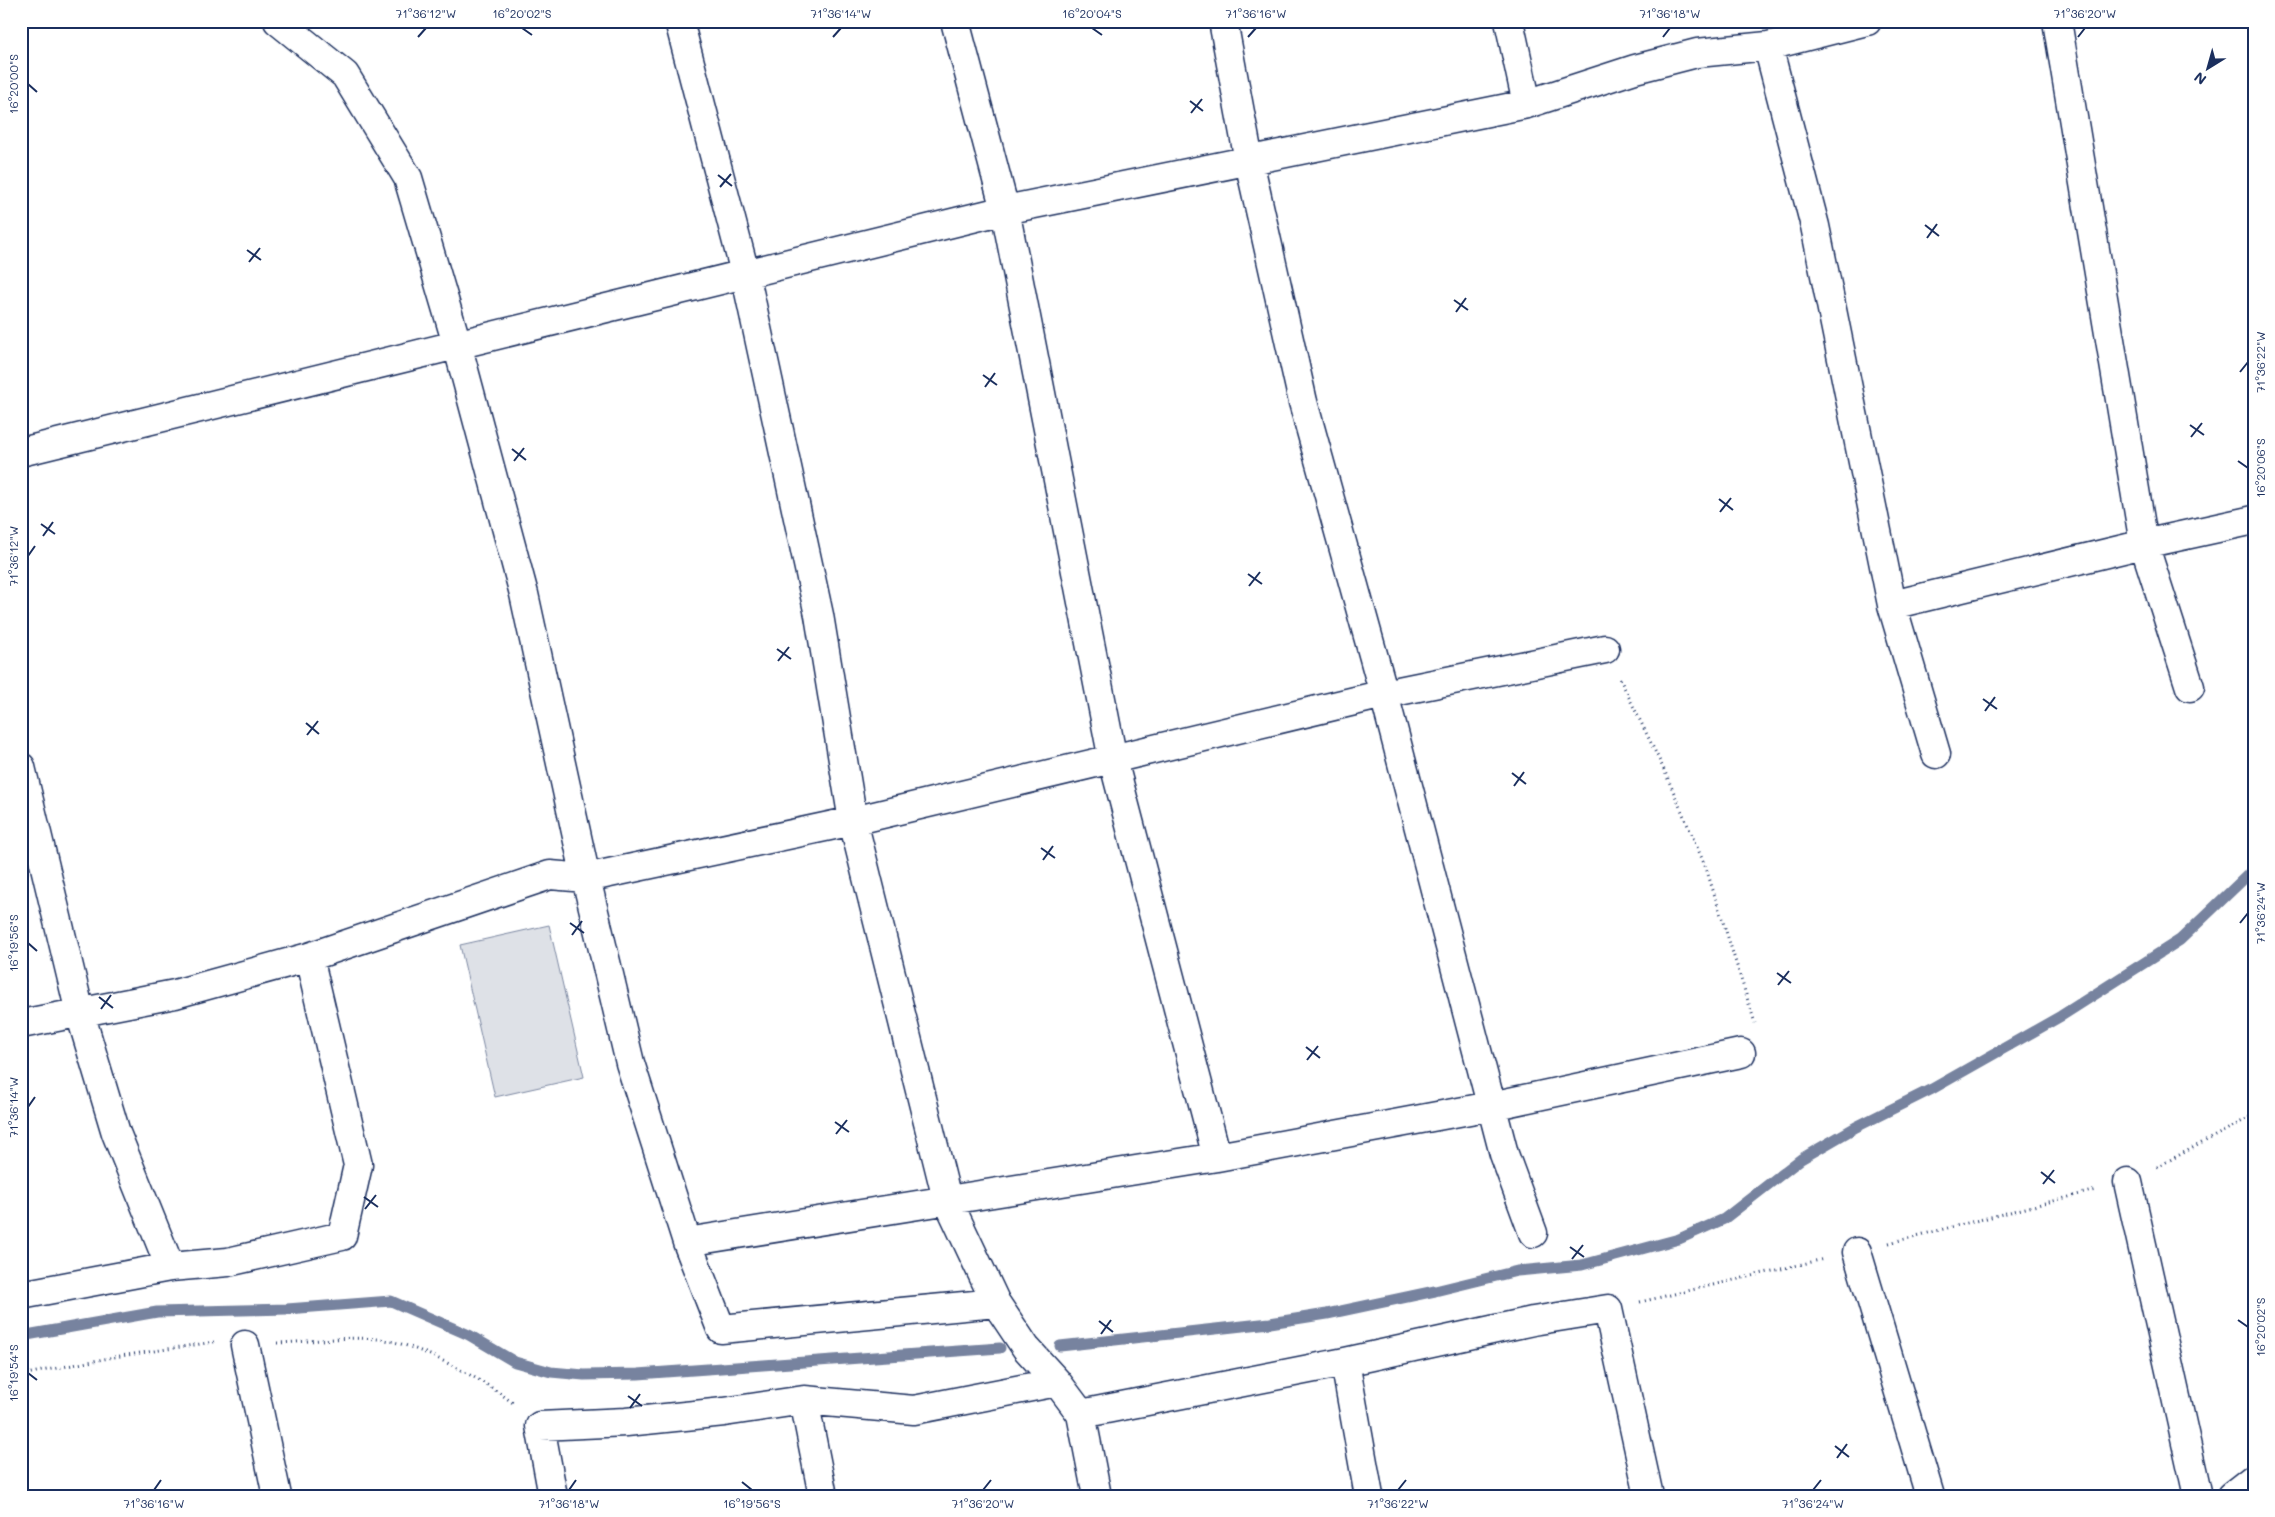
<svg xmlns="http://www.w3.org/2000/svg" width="2275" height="1517" font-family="Mali,sans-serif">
  <rect width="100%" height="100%" fill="#fff"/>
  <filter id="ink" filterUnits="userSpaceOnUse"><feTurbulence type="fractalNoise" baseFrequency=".02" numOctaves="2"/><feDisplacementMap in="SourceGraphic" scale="10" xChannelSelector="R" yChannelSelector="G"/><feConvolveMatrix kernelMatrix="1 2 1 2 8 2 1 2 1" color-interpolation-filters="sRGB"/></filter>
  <g filter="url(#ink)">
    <path fill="#dee1e7" stroke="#7c88a2" d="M 549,925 L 584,1077 L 495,1097 L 460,945 Z"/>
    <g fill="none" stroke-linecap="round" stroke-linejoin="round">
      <path stroke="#77839f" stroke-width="11" d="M 21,1336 L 157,1312 L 287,1309 L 391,1301 L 469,1335 L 515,1362 L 551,1372 L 584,1375 L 638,1374 L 1000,1348
        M 1060,1346 L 1270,1323 L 1327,1314 L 1435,1291 L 1517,1271 L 1582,1265 L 1679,1239 L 1724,1219 L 1801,1159 L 1856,1127 L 1932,1089 L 2061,1016 L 2180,940 L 2254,869"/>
      <defs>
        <path id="minor" d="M 278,21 L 345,75 L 408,178 L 457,344 L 524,594 L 586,878 L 630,1063 L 687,1242 L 721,1329 L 996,1303
          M 679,21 L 745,273 L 819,615 L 853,821 L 947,1199 L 996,1303 L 1026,1348 L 1057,1382 L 1081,1414 L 1097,1496
          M 955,21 L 1005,210 L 1113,760 L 1217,1157
          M 1223,21 L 1249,161 L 1303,402 L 1384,694 L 1504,1154 L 1533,1233
          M 1509,21 L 1527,104
          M 2057,21 L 2144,544 L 2190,687
          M 1768,46 L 1815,226 L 1892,605 L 1936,754
          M 21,452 L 1005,210 L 1527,104 L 1635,69 L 1697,53 L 1768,46 L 1867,21
          M 1892,605 L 2144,544 L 2254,520
          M 21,767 L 80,1013 L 116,1133 L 170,1267
          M 21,1024 L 175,994 L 309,957 L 550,875 L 586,878 L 853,821 L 1384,694 L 1605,649
          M 2128,1182 L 2198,1496
          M 687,1242 L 1217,1157 L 1491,1106 L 1741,1053
          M 1857,1252 L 1930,1496
          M 21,1295 L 170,1267 L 228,1262 L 342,1236 L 358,1165 L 309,957
          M 245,1345 L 277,1496
          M 1345,1362 L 1369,1496
          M 804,1400 L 823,1496
          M 1081,1414 L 1345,1362 L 1533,1321 L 1608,1309 L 1649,1496
          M 553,1496 L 540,1426 L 626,1422 L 724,1412 L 804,1400 L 914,1410 L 1057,1382
          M 2231,1496 L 2254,1478"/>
      </defs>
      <use href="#minor" stroke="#1b2f5e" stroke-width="31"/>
      <path stroke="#1b2f5e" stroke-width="3" stroke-dasharray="1 4" stroke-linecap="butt" d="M 1620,679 L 1665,772 L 1706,868 L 1755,1023
        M 2157,1167 L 2254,1115
        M 1889,1243 L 2096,1190
        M 1640,1302 L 1824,1259
        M 277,1343 C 310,1342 345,1336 377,1339 C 412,1341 487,1381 514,1404
        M 21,1375 L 114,1357 L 214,1342"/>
      <use href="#minor" stroke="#fff" stroke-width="28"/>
    </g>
  </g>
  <path fill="none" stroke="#1b2f5e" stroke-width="2" d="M 522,28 L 532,35M 1092,28 L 1102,35M 418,37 L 426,28M 833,37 L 841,28M 1248,37 L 1256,28M 1663,37 L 1670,28M 2078,37 L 2085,28M 28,84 L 37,92M 1190,101 L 1203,111M 1191,113 L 1202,99M 718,175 L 732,186M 720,187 L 731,174M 1925,225 L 1939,236M 1927,238 L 1937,224M 247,250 L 261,260M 249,262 L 260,248M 1454,300 L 1468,310M 1456,312 L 1466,298M 2240,372 L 2248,362M 983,375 L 997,385M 985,387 L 995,373M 2190,425 L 2204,435M 2191,437 L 2202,423M 512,449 L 526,460M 514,461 L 524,448M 2238,461 L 2248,468M 1719,499 L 1733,510M 1720,512 L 1731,498M 41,524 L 55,534M 43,536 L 53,522M 28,556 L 35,546M 1248,574 L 1262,584M 1249,586 L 1260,572M 777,649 L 791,659M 778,661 L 789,647M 1983,699 L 1997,709M 1985,711 L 1995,697M 306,723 L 319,734M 307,735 L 318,721M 1512,773 L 1526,784M 1514,786 L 1524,772M 1041,848 L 1055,858M 1043,860 L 1053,846M 570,923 L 584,933M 2240,923 L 2248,913M 572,935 L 582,921M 28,943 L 37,951M 1777,973 L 1791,983M 1778,985 L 1789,971M 99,997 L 113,1008M 101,1009 L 111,995M 1306,1047 L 1320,1058M 1307,1060 L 1318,1046M 28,1107 L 35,1097M 835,1122 L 849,1132M 836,1134 L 847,1120M 2041,1172 L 2055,1183M 2043,1184 L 2054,1170M 364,1197 L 378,1207M 365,1209 L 376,1195M 1570,1247 L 1584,1257M 1572,1259 L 1583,1245M 2238,1320 L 2248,1327M 1099,1321 L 1113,1332M 1101,1334 L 1111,1320M 28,1373 L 37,1380M 628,1396 L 642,1406M 630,1408 L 640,1394M 1835,1446 L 1849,1457M 1837,1458 L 1847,1444M 742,1482 L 752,1490M 154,1490 L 161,1480M 569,1490 L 576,1480M 983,1490 L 991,1480M 1398,1490 L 1406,1480M 1813,1490 L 1821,1480"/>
  <rect width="2275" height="1517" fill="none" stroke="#fff" stroke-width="55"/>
  <g transform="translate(2208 68) rotate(217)" stroke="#ffffff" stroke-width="4" paint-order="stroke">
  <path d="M0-4L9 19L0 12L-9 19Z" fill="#1b2f5e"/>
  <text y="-8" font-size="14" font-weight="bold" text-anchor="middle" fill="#1b2f5e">N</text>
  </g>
  <rect x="28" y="28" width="2220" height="1462" fill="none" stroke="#1b2f5e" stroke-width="2"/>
  <g font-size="12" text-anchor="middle" fill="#1b2f5e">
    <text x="426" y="18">71°36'12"W</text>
    <text x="522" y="18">16°20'02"S</text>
    <text x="841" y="18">71°36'14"W</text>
    <text x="1092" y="18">16°20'04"S</text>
    <text x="1256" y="18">71°36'16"W</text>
    <text x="1670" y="18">71°36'18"W</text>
    <text x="2085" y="18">71°36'20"W</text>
    <text transform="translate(14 84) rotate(-90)" y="4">16°20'00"S</text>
    <text transform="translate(2261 362) rotate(-90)" y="4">71°36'22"W</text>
    <text transform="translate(2261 468) rotate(-90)" y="4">16°20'06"S</text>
    <text transform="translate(14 556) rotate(-90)" y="4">71°36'12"W</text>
    <text transform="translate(2261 913) rotate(-90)" y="4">71°36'24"W</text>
    <text transform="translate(14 943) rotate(-90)" y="4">16°19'56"S</text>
    <text transform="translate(14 1107) rotate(-90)" y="4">71°36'14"W</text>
    <text transform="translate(2261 1327) rotate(-90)" y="4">16°20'02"S</text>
    <text transform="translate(14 1373) rotate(-90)" y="4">16°19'54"S</text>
    <text x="154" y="1508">71°36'16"W</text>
    <text x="569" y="1508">71°36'18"W</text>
    <text x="752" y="1508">16°19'56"S</text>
    <text x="983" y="1508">71°36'20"W</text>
    <text x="1398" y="1508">71°36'22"W</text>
    <text x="1813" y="1508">71°36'24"W</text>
  </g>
</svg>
